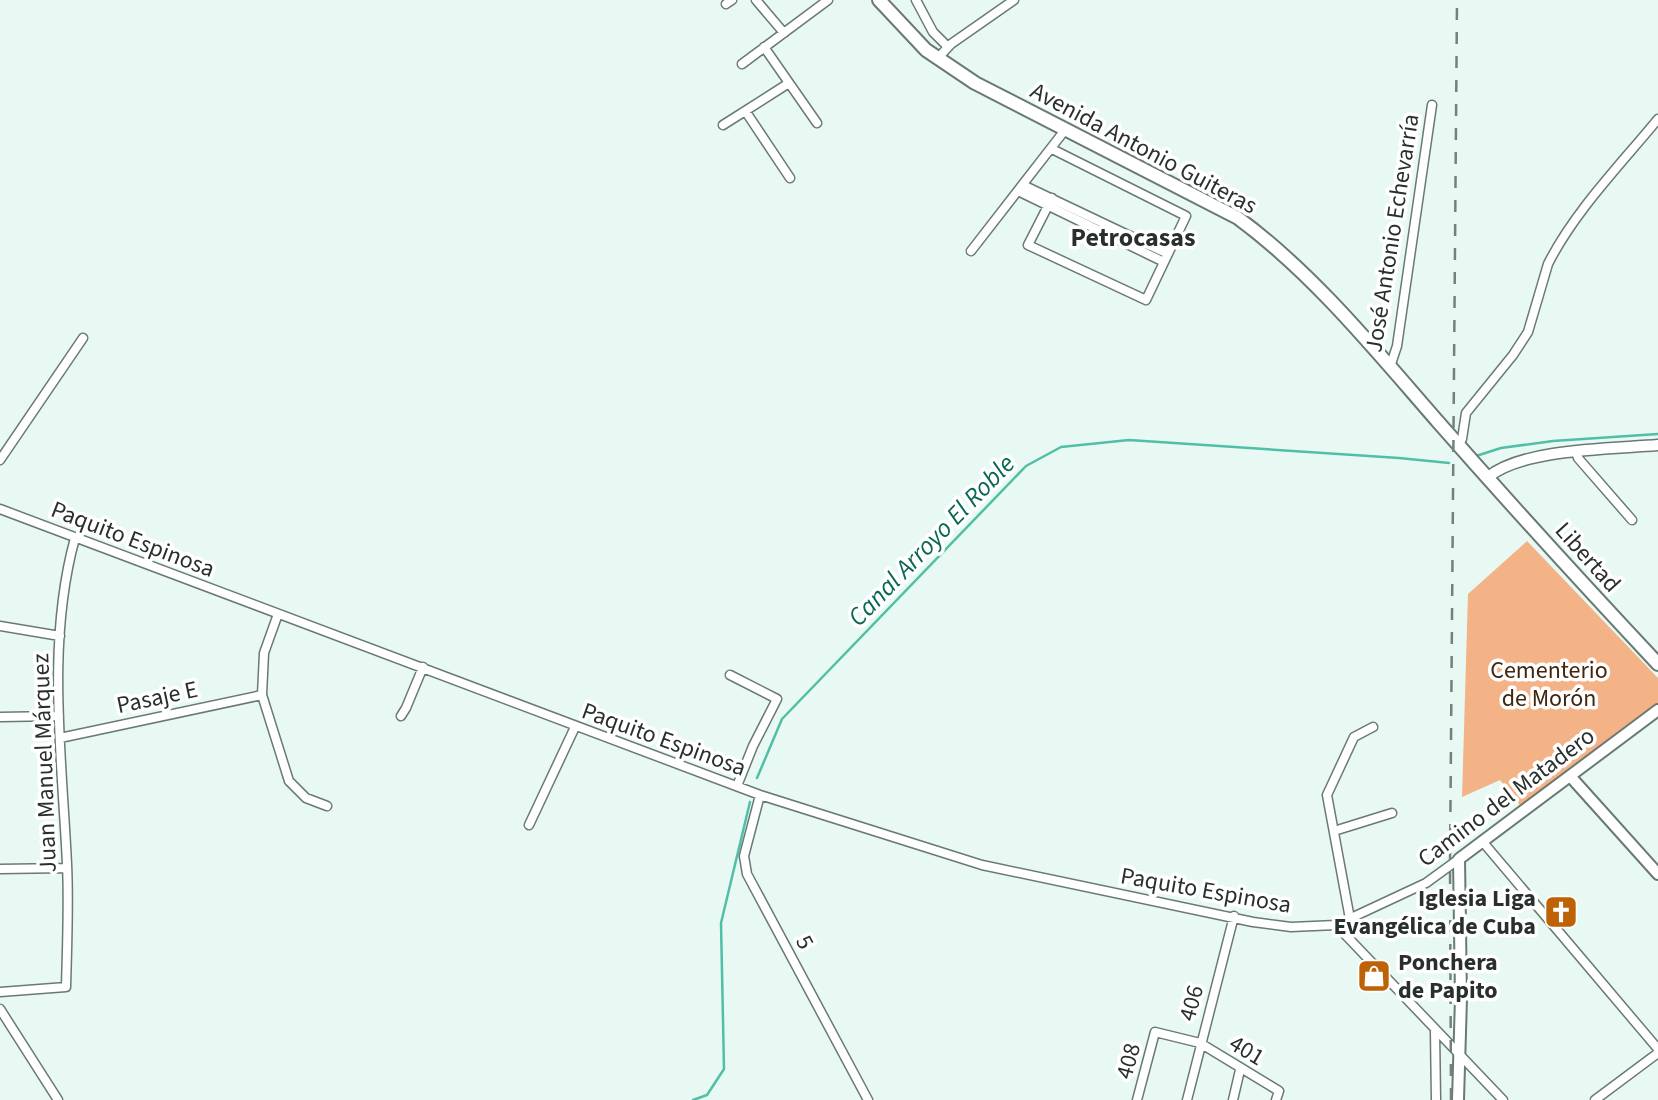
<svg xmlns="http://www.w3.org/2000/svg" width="1658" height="1100" font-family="'Source Sans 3',sans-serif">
  <rect width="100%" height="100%" fill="#e8f9f4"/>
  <path fill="#f3b387" d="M 1527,541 L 1658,678 L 1658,705 L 1522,808 L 1500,780 L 1462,797 L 1468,594 Z"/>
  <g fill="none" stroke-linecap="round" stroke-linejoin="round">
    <path stroke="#50bfa6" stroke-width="2.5" d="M 1476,456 L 1501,448 L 1553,441 L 1658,434
      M 757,778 L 782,719 L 1026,466 L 1061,447 L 1129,440 L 1399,458 L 1449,463
      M 693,1100 L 707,1095 L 724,1069 L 721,923 L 750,802"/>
    <defs>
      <path id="minor" d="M 756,0 L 784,33
        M 916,0 L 933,32 L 948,47
        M 726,4 L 732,0
        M 764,47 L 817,123
        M 937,59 L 951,44 L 1014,0
        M 742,64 L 828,0
        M 746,112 L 790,178
        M 723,125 L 789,83
        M 1023,185 L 1168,254
        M 1018,191 L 1164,262
        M 1052,198 L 1028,245 L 1146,300 L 1186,216 L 1052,149
        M 971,251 L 1065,130
        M 1390,367 L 1397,346 L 1432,105
        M 1459,445 L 1462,439 L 1466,413 L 1513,355 L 1528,332 L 1548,264 C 1574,212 1621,164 1658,119
        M 1576,452 L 1578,458 L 1632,520
        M 0,460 L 83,338
        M 0,509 L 760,795 L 982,865 L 1253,922 L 1291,927 L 1336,925 L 1426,883 L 1459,859
        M 278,614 L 264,653 L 262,695 L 289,781 L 306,798 L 327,806
        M 0,626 L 60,636
        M 730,675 L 777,699 L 753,746 L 737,786
        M 401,716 L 406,708 L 423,667
        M 0,717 L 59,716
        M 60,738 L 262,695
        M 760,795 L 744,856 L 747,874 L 868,1100
        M 529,825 L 575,727
        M 1334,831 L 1392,813
        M 1482,841 L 1658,1049
        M 0,869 L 67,868
        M 1350,919 L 1327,795 L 1354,737 L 1373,727
        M 1336,925 L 1503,1100
        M 0,992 L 66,987 C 67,947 69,905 67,864 C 62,757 46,643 75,538
        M 0,1009 L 58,1100
        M 1435,1031 L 1436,1100
        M 1137,1100 L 1155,1032 L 1200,1043 L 1279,1091 L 1276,1100
        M 1187,1100 L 1234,916
        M 1233,1100 L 1240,1070
        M 1595,1100 L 1658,1053"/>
      <path id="tertiary" d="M 1488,477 C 1524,448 1612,449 1658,445"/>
      <path id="secondary" d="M 1570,776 L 1658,874
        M 1458,1100 L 1461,998 L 1459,859 L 1658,710"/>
      <path id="primary" d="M 879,0 L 926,50 L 975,83 L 1238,218 C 1314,274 1377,352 1439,423 C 1511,505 1584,585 1658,664"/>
    </defs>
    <use href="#minor" stroke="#6a7975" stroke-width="11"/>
    <use href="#tertiary" stroke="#6a7975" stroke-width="13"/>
    <use href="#secondary" stroke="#6a7975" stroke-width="14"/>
    <use href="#primary" stroke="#6a7975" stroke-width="16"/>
    <use href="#minor" stroke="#fff" stroke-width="8"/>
    <use href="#tertiary" stroke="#fff" stroke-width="10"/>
    <use href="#secondary" stroke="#fff" stroke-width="10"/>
    <use href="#primary" stroke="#fff" stroke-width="12"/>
    <path stroke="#75807d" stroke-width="2.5" stroke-dasharray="12 12" stroke-linecap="butt" d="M 1451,1100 L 1450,865 L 1457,0"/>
  </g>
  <defs>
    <symbol id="church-square" viewBox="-11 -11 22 22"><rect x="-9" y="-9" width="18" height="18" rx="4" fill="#bd6205" stroke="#fff"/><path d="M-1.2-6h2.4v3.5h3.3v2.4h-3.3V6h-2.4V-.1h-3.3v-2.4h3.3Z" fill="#fff"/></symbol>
    <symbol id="shop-square" viewBox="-11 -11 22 22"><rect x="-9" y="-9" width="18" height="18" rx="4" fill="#bd6205" stroke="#fff"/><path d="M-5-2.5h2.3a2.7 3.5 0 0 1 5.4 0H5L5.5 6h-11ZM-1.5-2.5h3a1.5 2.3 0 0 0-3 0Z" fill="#fff"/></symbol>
  </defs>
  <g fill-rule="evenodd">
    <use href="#church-square" x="1542" y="893" width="38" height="38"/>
    <use href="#shop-square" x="1355" y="957" width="38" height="38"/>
  </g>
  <g text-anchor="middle" stroke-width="7" stroke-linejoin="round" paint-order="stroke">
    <g font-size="24" fill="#282f2d" stroke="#fff">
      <text transform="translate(1144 148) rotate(28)" y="8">Avenida Antonio Guiteras</text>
      <text transform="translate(1392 233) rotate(-81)" y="8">José Antonio Echevarría</text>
      <text transform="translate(133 539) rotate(21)" y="8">Paquito Espinosa</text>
      <text transform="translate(1588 557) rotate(48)" y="8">Libertad</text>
      <text transform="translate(157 697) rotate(-12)" y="8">Pasaje E</text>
      <text transform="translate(664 739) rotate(20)" y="8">Paquito Espinosa</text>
      <text transform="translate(44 763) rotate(-92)" y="8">Juan Manuel Márquez</text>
      <text transform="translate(1506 797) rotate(-37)" y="8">Camino del Matadero</text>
      <text transform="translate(1206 890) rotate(10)" y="8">Paquito Espinosa</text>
      <text transform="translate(805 942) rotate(62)" y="8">5</text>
      <text transform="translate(1191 1003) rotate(-75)" y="8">406</text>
      <text transform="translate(1247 1050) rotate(31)" y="8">401</text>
      <text transform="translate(1128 1061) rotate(-75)" y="8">408</text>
    </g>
    <g font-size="24" fill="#41250f" stroke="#fff">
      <text x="1549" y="678">Cementerio<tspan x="1549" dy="28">de Morón</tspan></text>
    </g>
    <g font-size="24" font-weight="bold" fill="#282f2d" stroke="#fff" text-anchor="end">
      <text x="1536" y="906">Iglesia Liga<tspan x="1536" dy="28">Evangélica de Cuba</tspan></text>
      <text x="1398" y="970" text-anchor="start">Ponchera<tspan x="1398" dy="28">de Papito</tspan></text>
    </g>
    <g font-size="26" font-weight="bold" fill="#282f2d" stroke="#fff">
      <text x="1133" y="246">Petrocasas</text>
    </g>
    <g font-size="26" font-style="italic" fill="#0a6655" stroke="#fff">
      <text transform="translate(931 540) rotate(-46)" y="9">Canal Arroyo El Roble</text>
    </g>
  </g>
</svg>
